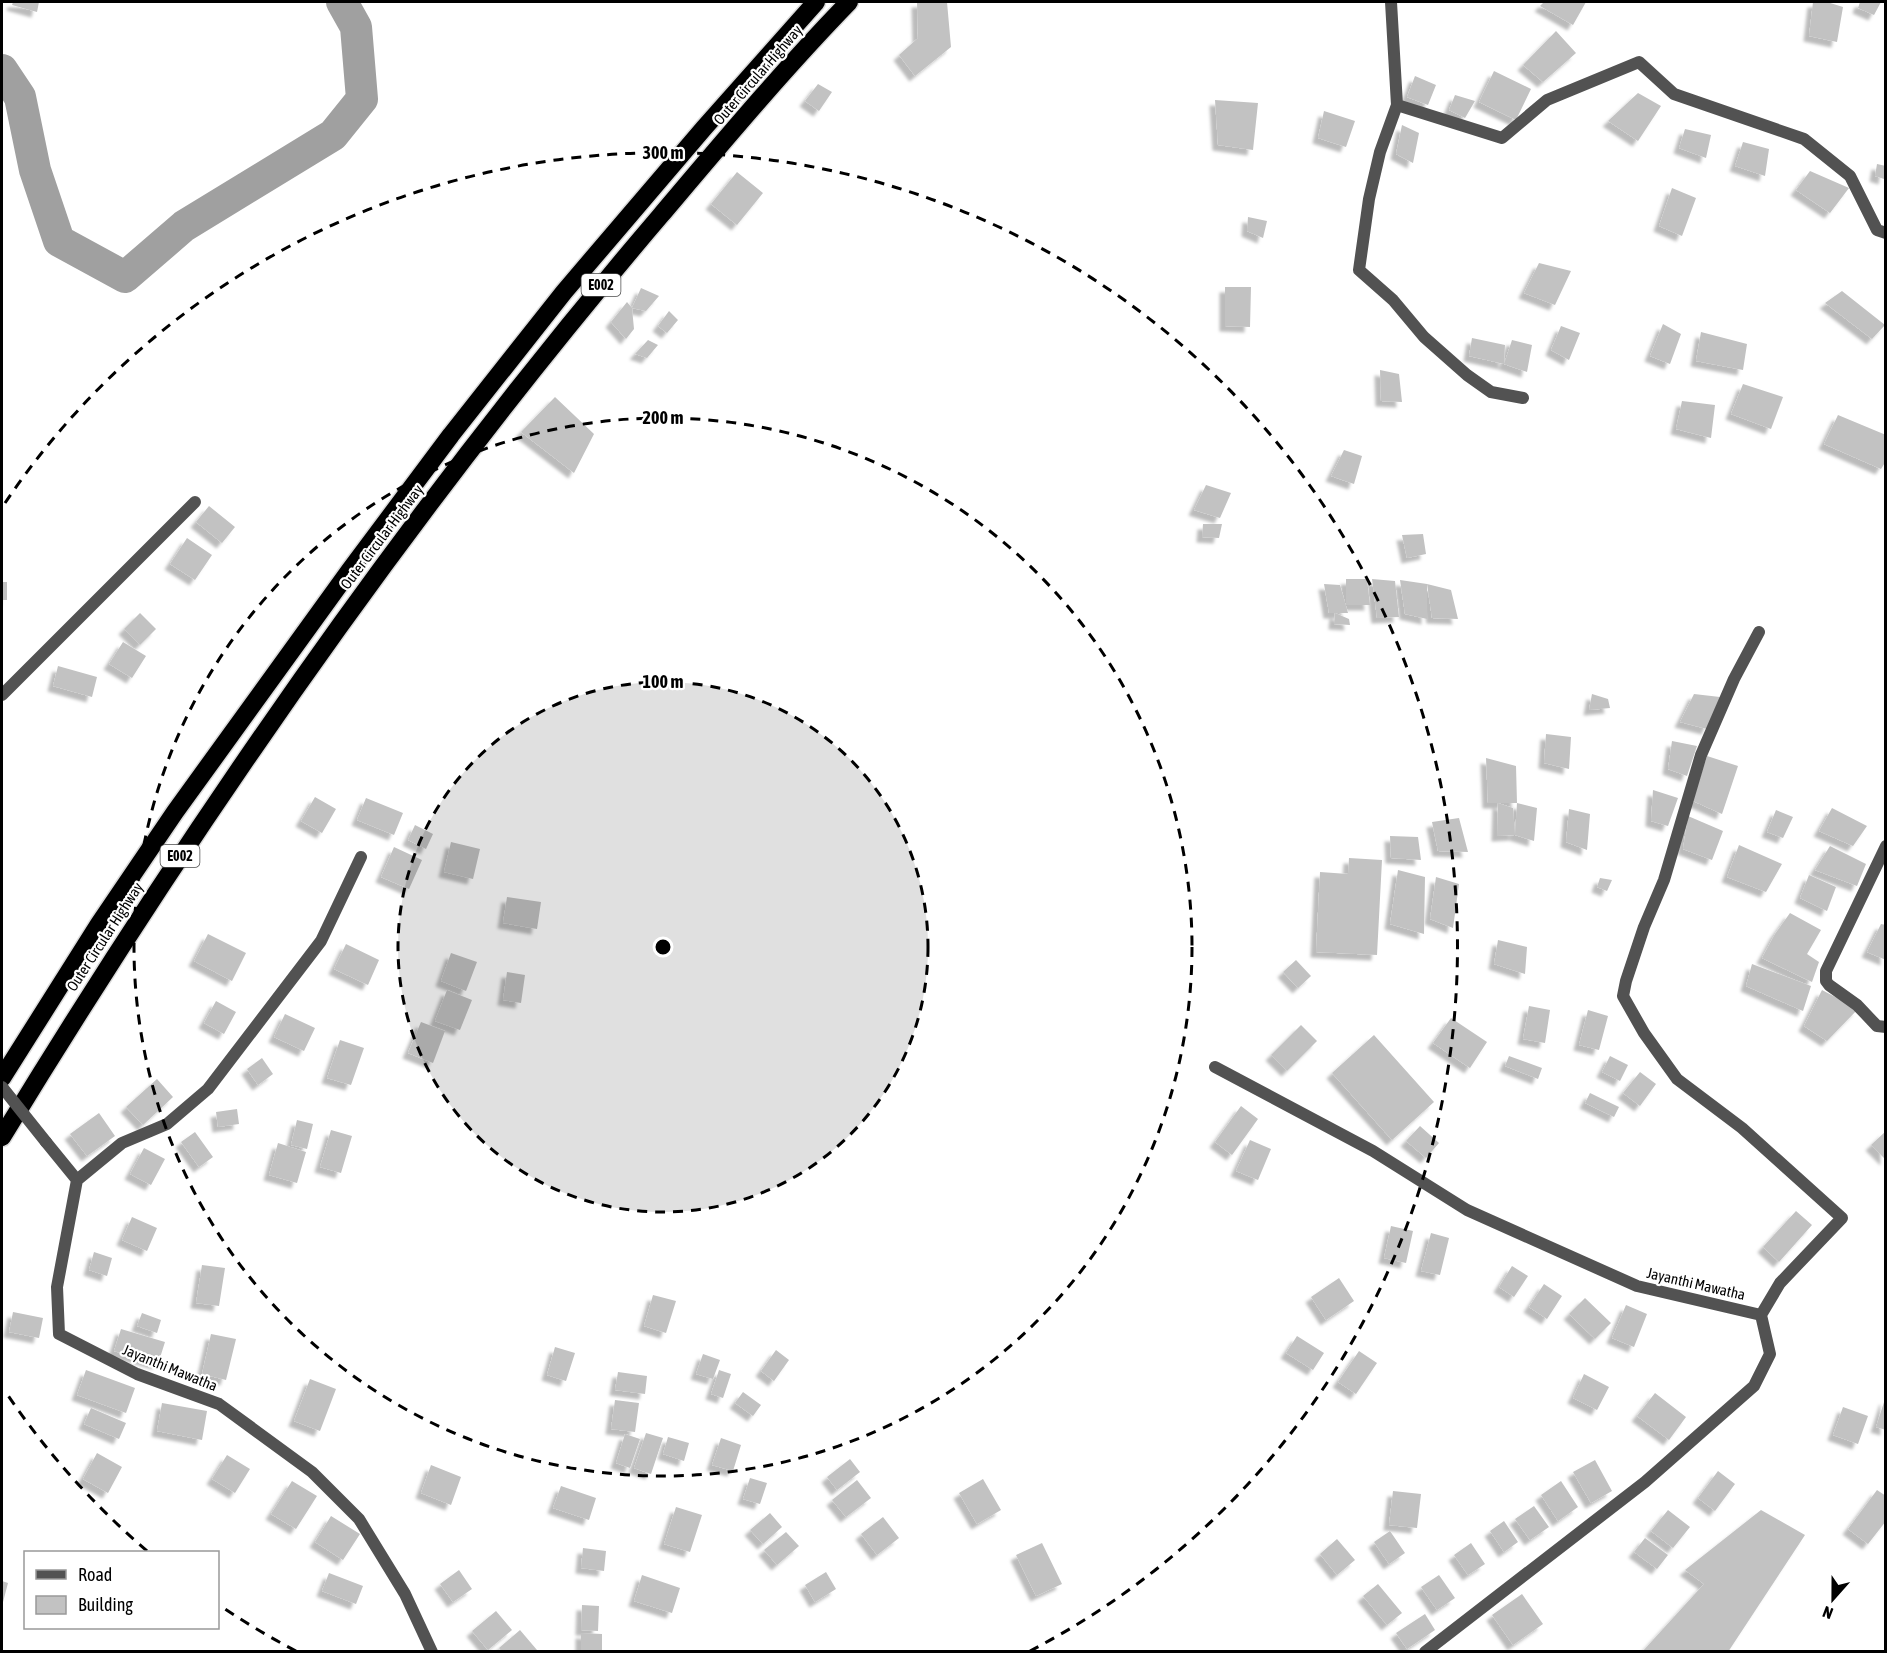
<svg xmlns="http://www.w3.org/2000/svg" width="1887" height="1653" font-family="'Asap Condensed',sans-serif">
  <defs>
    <filter id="shadow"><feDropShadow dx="-5.5" dy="5.5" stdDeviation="1.5" flood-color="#0004"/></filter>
  </defs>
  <rect width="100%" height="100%" fill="#fff"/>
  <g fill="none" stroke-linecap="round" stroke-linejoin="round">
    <path stroke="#a0a0a0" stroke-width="32" d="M 2,70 L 20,97 L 35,170 L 59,241 L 125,277 L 184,226 L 333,135 L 362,99 L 356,27 L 342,2"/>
  </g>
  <path fill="#c2c2c2" filter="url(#shadow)" d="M 13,2 L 39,2 L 37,12 L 12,5 Z
    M 917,2 L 947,2 L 951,47 L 915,76 L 899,55 L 918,38 Z
    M 1544,2 L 1586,2 L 1573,25 L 1540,6 Z
    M 1813,2 L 1827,2 L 1843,7 L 1837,42 L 1809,36 Z
    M 1860,2 L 1881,2 L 1874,15 L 1858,8 Z
    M 1556,31 L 1576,53 L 1543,82 L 1523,65 Z
    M 1494,71 L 1531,89 L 1516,120 L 1479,102 Z
    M 1415,76 L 1436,85 L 1428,105 L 1407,97 Z
    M 818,84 L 832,92 L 819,111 L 805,101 Z
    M 1638,93 L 1661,106 L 1638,141 L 1608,121 Z
    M 1455,95 L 1475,101 L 1465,118 L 1449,110 Z
    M 1215,100 L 1258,103 L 1253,150 L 1218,145 Z
    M 1324,111 L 1355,121 L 1346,147 L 1318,138 Z
    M 1402,125 L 1419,133 L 1413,163 L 1396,154 Z
    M 1685,129 L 1711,135 L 1706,158 L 1679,148 Z
    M 1743,142 L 1769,149 L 1765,176 L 1735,166 Z
    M 1877,164 L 1886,166 L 1884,179 L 1875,176 Z
    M 1810,171 L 1849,188 L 1830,213 L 1796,190 Z
    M 737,172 L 763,193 L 737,225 L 711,204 Z
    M 1672,188 L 1696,198 L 1682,236 L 1659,226 Z
    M 1248,217 L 1267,221 L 1263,238 L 1247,231 Z
    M 1539,263 L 1571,271 L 1555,305 L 1524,293 Z
    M 1225,287 L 1251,287 L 1250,327 L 1225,326 Z
    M 641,288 L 659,296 L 646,311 L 632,308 Z
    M 1842,291 L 1885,325 L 1872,339 L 1825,303 Z
    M 627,302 L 632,308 L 634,329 L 626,339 L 611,322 Z
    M 669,311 L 678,320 L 667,333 L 658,326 Z
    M 1663,324 L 1681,334 L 1670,364 L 1650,356 Z
    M 1561,326 L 1580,333 L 1569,360 L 1551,350 Z
    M 1701,332 L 1747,344 L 1743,370 L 1696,361 Z
    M 1472,338 L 1505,345 L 1504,364 L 1512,340 L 1532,345 L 1527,372 L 1504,364 L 1469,356 Z
    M 648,340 L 658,345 L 647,358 L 635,354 Z
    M 1380,370 L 1399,374 L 1402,402 L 1381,401 Z
    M 1743,384 L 1783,397 L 1771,429 L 1731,414 Z
    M 555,397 L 594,434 L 574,473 L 521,432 Z
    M 1682,401 L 1715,405 L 1711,438 L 1676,429 Z
    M 1838,415 L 1886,435 L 1886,461 L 1881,469 L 1824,444 Z
    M 1344,450 L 1362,456 L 1354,484 L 1331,476 Z
    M 1206,485 L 1231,493 L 1220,518 L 1194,510 Z
    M 209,506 L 235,527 L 222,543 L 196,522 Z
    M 1203,524 L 1222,524 L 1219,538 L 1202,537 Z
    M 1423,534 L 1426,554 L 1407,558 L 1402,535 Z
    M 187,538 L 212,555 L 195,580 L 170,564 Z
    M 1346,579 L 1367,579 L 1370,605 L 1346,605 Z
    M 1372,579 L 1395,581 L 1399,617 L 1377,618 Z
    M 1400,580 L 1427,584 L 1427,619 L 1405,614 Z
    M 2,582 L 7,582 L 7,600 L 2,600 Z
    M 1324,584 L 1340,585 L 1348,613 L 1329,613 Z
    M 1427,584 L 1451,590 L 1458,619 L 1432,618 Z
    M 140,613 L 156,629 L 140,645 L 124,629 Z
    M 1335,613 L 1349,619 L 1350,625 L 1334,624 Z
    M 123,642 L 146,656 L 132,678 L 109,664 Z
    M 58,666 L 97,677 L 92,697 L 53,686 Z
    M 1592,694 L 1608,699 L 1610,708 L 1589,710 Z
    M 1694,694 L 1720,697 L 1707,729 L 1680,722 Z
    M 1546,734 L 1571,737 L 1569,769 L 1544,763 Z
    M 1672,741 L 1697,746 L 1687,776 L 1668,769 Z
    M 1707,756 L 1738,766 L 1722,814 L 1693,801 Z
    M 1486,758 L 1516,766 L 1517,803 L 1488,803 Z
    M 1653,790 L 1678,798 L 1668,826 L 1651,821 Z
    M 315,797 L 336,809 L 322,833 L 301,821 Z
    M 366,798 L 403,813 L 394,835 L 357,820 Z
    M 1498,803 L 1513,808 L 1515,835 L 1497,836 Z
    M 1517,803 L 1537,808 L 1534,841 L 1515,835 Z
    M 1832,808 L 1867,826 L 1853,846 L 1819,831 Z
    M 1569,809 L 1590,814 L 1587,850 L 1566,842 Z
    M 1776,810 L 1793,817 L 1783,838 L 1767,832 Z
    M 1688,816 L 1723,831 L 1712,860 L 1683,849 Z
    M 1459,818 L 1468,852 L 1438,851 L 1432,822 Z
    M 415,825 L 433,834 L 426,849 L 408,840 Z
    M 1390,836 L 1418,837 L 1421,860 L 1391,858 Z
    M 451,842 L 480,849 L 473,879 L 444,872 Z
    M 1739,845 L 1782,864 L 1766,892 L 1727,877 Z
    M 1830,846 L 1866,864 L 1857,886 L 1815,870 Z
    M 394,847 L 422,860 L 409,889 L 381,877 Z
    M 1349,858 L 1382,860 L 1377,955 L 1316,952 L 1320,872 L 1348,874 Z
    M 1398,870 L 1425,877 L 1424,934 L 1390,924 Z
    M 1809,875 L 1836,887 L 1827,911 L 1800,898 Z
    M 1436,877 L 1459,884 L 1453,928 L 1430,919 Z
    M 1600,878 L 1612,880 L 1607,891 L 1597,887 Z
    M 507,897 L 541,902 L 537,929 L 503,923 Z
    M 1790,913 L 1821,930 L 1807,954 L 1819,962 L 1812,982 L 1762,958 L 1775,934 Z
    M 1881,924 L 1886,925 L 1886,960 L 1867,952 Z
    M 208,934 L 246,953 L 232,981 L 194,961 Z
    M 1498,940 L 1527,947 L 1525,974 L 1494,964 Z
    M 346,944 L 379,960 L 368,985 L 334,969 Z
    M 451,953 L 477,962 L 466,991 L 441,981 Z
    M 1296,960 L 1311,976 L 1298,988 L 1283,972 Z
    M 1752,964 L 1811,986 L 1803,1011 L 1746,986 Z
    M 507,972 L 525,975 L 521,1003 L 503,1000 Z
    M 447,990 L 472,1000 L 460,1030 L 435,1021 Z
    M 1822,990 L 1858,1009 L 1827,1041 L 1804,1026 Z
    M 216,1001 L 236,1012 L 224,1034 L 204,1023 Z
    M 1529,1006 L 1550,1010 L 1545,1043 L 1523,1039 Z
    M 1588,1010 L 1608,1016 L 1599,1050 L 1579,1045 Z
    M 285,1014 L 315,1028 L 304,1051 L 274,1037 Z
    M 1451,1018 L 1487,1042 L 1470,1068 L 1433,1043 Z
    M 421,1022 L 445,1031 L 433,1063 L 408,1053 Z
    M 1301,1025 L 1317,1041 L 1287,1071 L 1271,1055 Z
    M 1374,1035 L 1434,1102 L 1392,1140 L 1332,1073 Z
    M 340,1040 L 364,1048 L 351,1085 L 327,1078 Z
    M 1509,1056 L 1542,1068 L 1538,1079 L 1505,1066 Z
    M 1610,1056 L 1628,1065 L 1620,1081 L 1602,1072 Z
    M 262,1058 L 273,1074 L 258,1085 L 247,1069 Z
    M 1640,1072 L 1656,1084 L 1640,1106 L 1623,1093 Z
    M 157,1079 L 173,1097 L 143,1125 L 126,1107 Z
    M 1590,1093 L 1619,1107 L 1614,1117 L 1585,1103 Z
    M 1241,1106 L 1258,1119 L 1232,1155 L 1215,1142 Z
    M 237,1109 L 239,1124 L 218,1127 L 216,1112 Z
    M 99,1113 L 115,1136 L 87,1156 L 70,1134 Z
    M 297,1120 L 313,1124 L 307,1149 L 291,1145 Z
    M 1420,1126 L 1439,1143 L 1426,1158 L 1406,1141 Z
    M 331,1130 L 352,1136 L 341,1173 L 320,1167 Z
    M 1886,1131 L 1886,1160 L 1871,1145 Z
    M 195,1132 L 213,1157 L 199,1167 L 181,1142 Z
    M 1250,1140 L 1271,1149 L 1258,1180 L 1236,1171 Z
    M 278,1143 L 306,1152 L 297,1183 L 269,1175 Z
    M 144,1148 L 165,1159 L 151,1185 L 130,1174 Z
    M 1796,1211 L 1812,1225 L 1779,1262 L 1763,1247 Z
    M 132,1217 L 157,1228 L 147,1251 L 122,1240 Z
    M 1391,1226 L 1413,1231 L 1406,1263 L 1384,1258 Z
    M 1431,1233 L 1449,1238 L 1440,1275 L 1421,1271 Z
    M 94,1252 L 112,1258 L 107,1276 L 89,1270 Z
    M 202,1265 L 225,1268 L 219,1306 L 196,1303 Z
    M 1512,1266 L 1528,1276 L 1514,1297 L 1499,1287 Z
    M 1339,1278 L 1354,1301 L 1326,1320 L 1311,1297 Z
    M 1544,1284 L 1562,1296 L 1547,1319 L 1529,1307 Z
    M 653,1295 L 676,1301 L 666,1333 L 644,1326 Z
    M 1585,1298 L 1611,1323 L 1595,1339 L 1569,1314 Z
    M 1626,1305 L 1647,1314 L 1634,1347 L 1612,1338 Z
    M 13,1312 L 43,1318 L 39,1338 L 9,1332 Z
    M 142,1313 L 161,1320 L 157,1333 L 137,1326 Z
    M 121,1329 L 165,1342 L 158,1364 L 114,1351 Z
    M 211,1334 L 236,1339 L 226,1380 L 202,1374 Z
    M 1297,1336 L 1324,1353 L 1313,1370 L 1286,1353 Z
    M 555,1347 L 575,1353 L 566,1381 L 547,1375 Z
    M 776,1350 L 789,1360 L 774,1381 L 761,1371 Z
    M 1359,1351 L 1377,1363 L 1356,1394 L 1338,1382 Z
    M 703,1354 L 720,1360 L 713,1379 L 696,1374 Z
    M 86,1370 L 135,1388 L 126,1413 L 77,1395 Z
    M 719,1370 L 731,1374 L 723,1398 L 711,1394 Z
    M 618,1372 L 647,1376 L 645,1394 L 615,1390 Z
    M 1584,1374 L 1609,1387 L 1597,1410 L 1573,1398 Z
    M 310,1379 L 336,1389 L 320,1431 L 294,1421 Z
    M 743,1392 L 761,1405 L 753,1416 L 735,1403 Z
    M 1655,1393 L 1686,1417 L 1669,1440 L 1637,1416 Z
    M 1885,1399 L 1886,1400 L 1886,1430 L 1876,1427 Z
    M 615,1400 L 639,1403 L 635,1432 L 611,1429 Z
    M 162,1403 L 207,1411 L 202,1440 L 157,1431 Z
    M 1843,1407 L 1868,1416 L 1858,1444 L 1833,1435 Z
    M 91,1408 L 126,1423 L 119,1439 L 84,1424 Z
    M 646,1433 L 663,1438 L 651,1474 L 634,1468 Z
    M 625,1434 L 640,1439 L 630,1468 L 616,1463 Z
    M 668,1437 L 689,1443 L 684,1461 L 663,1454 Z
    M 721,1438 L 741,1445 L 733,1471 L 712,1465 Z
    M 97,1453 L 122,1467 L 108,1493 L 83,1479 Z
    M 227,1455 L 250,1469 L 235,1493 L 212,1479 Z
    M 850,1459 L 860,1472 L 837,1490 L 827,1477 Z
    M 1595,1460 L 1612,1491 L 1591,1503 L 1573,1472 Z
    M 431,1465 L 461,1477 L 451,1505 L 421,1493 Z
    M 1718,1471 L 1735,1484 L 1715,1511 L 1698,1498 Z
    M 750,1478 L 767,1483 L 760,1504 L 743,1499 Z
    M 983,1479 L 1001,1510 L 977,1524 L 959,1493 Z
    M 857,1480 L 871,1498 L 846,1517 L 832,1500 Z
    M 292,1481 L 317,1496 L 296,1529 L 271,1514 Z
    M 1561,1481 L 1578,1507 L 1558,1521 L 1541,1495 Z
    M 561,1486 L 596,1498 L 589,1520 L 553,1508 Z
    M 1877,1490 L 1886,1496 L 1886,1521 L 1868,1544 L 1848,1529 Z
    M 1393,1491 L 1421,1494 L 1417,1528 L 1389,1525 Z
    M 1534,1506 L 1549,1527 L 1530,1540 L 1515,1519 Z
    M 676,1507 L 702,1515 L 690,1552 L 664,1544 Z
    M 1668,1510 L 1690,1527 L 1673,1548 L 1651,1531 Z
    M 1761,1510 L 1805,1535 L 1728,1652 L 1642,1652 L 1704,1584 L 1685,1570 Z
    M 770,1513 L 782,1527 L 763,1544 L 750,1530 Z
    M 331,1516 L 360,1534 L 343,1560 L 315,1542 Z
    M 883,1517 L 899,1538 L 877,1555 L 861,1534 Z
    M 1504,1521 L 1518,1542 L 1504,1552 L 1490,1531 Z
    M 1390,1531 L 1405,1553 L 1389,1564 L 1374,1542 Z
    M 786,1532 L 799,1546 L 777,1565 L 764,1550 Z
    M 1645,1538 L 1668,1555 L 1657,1569 L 1634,1552 Z
    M 1337,1539 L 1355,1560 L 1337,1575 L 1320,1554 Z
    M 1042,1543 L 1062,1584 L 1036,1596 L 1016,1555 Z
    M 1471,1543 L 1485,1564 L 1468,1575 L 1454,1555 Z
    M 583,1548 L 606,1551 L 604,1571 L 581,1568 Z
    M 459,1570 L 472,1589 L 453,1602 L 440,1584 Z
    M 826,1572 L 836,1589 L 815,1602 L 805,1585 Z
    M 329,1573 L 363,1586 L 356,1604 L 322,1591 Z
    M 642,1575 L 680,1588 L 672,1613 L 634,1601 Z
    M 1439,1575 L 1455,1598 L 1437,1610 L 1421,1587 Z
    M 2,1581 L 8,1583 L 2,1606 Z
    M 1378,1584 L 1402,1613 L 1387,1625 L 1363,1596 Z
    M 1522,1594 L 1543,1624 L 1513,1645 L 1492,1615 Z
    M 582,1605 L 599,1606 L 598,1631 L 581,1630 Z
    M 496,1611 L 512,1630 L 488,1650 L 472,1631 Z
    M 1425,1614 L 1435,1630 L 1407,1649 L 1396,1633 Z
    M 520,1630 L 537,1650 L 535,1652 L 502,1652 L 499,1648 Z
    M 581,1633 L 602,1634 L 602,1652 L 581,1652 Z"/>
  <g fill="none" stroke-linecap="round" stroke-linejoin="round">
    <defs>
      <path id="highway" d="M 2,1078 L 99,924 L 175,812 L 350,570 L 451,435 L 564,292 L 704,128 L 816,2
        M 2,1137 C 199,814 415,503 661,215 C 722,143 783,70 849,2"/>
    </defs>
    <use href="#highway" stroke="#dbdbdb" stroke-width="21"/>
    <path stroke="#525252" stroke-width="12" d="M 1391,2 L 1397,105 L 1502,138 L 1547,100 L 1639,62 L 1674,94 L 1804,139 L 1850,176 L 1877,230 L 1886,233
      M 1397,105 L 1380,152 L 1369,199 L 1359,270 L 1393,300 L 1424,337 L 1467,375 L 1491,392 L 1523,398
      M 1759,632 L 1734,679 L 1701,755 L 1664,880 L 1644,927 L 1626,981 L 1623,996 L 1644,1033 L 1677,1079 L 1742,1128 L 1842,1218 L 1780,1283 L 1761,1315
      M 2,695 L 195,502
      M 1886,846 L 1826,971 L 1826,981 L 1829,985 L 1857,1005 L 1877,1026 L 1886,1027
      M 1215,1067 L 1373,1151 L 1467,1210 L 1637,1286 L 1761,1315 L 1770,1354 L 1754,1386 L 1645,1482 L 1425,1652
      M 46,1142 L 77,1180 L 57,1287 L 59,1334 L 137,1374 L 219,1404 L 312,1472 L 359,1519 L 405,1594 L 432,1652
      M 77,1180 L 122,1143 L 167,1124 L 208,1089 L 321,941 L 361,857"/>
    <use href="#highway" stroke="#000" stroke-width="18"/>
    <path stroke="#525252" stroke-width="12" d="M 2,1087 L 46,1142"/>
  </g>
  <circle cx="663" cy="947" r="265" fill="#000" fill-opacity=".12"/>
  <g fill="none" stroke="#000" stroke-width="3" stroke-dasharray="10 8">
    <circle cx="663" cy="947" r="265"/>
    <circle cx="663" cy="947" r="529"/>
    <path d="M296 1651A794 794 0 0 1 219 1605M147 1551A794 794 0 0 1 5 1391M5 503A794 794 0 1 1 1030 1651"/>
  </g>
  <g text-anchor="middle" stroke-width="4.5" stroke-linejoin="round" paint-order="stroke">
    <g fill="#fff" stroke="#4c4c4c" stroke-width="1.5">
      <rect x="581.5" y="274" width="39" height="22" rx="4.5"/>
      <rect x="160.5" y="845" width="39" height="22" rx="4.5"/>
    </g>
    <g font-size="14" font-weight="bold" fill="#000">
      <text x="601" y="290">E002</text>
      <text x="180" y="861">E002</text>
    </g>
    <g font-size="15" fill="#000" stroke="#fff">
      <text transform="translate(758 75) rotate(-49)" y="5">Outer Circular Highway</text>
      <text transform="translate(382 537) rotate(-53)" y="5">Outer Circular Highway</text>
      <text transform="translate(105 937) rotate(-57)" y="5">Outer Circular Highway</text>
      <text transform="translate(1696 1284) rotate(13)" y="5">Jayanthi Mawatha</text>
      <text transform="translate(170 1368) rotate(22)" y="5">Jayanthi Mawatha</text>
    </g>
  </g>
  <circle cx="663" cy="947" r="9" fill="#000" stroke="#fff" stroke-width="3"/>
  <g font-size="18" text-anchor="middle" font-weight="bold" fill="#000" stroke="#fff" stroke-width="4.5" stroke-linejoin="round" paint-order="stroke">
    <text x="663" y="159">300 m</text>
    <text x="663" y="424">200 m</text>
    <text x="663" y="688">100 m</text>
  </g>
  <rect width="1887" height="1653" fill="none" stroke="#000000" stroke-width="6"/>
  <rect x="24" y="1551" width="195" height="78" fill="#ffffff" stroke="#999999" stroke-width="1.5"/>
  <rect x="36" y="1570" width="30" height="9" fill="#525252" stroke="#999999" stroke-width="1.5"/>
  <text x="78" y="1581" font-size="18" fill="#000000">Road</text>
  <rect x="36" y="1596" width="30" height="18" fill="#c2c2c2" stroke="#999999" stroke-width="1.5"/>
  <text x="78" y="1611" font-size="18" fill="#000000">Building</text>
  <g transform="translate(1833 1599) rotate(201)" stroke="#ffffff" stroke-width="4.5" paint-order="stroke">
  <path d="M0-4.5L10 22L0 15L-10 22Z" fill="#000000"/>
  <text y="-9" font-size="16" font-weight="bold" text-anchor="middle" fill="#000000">N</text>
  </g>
</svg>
